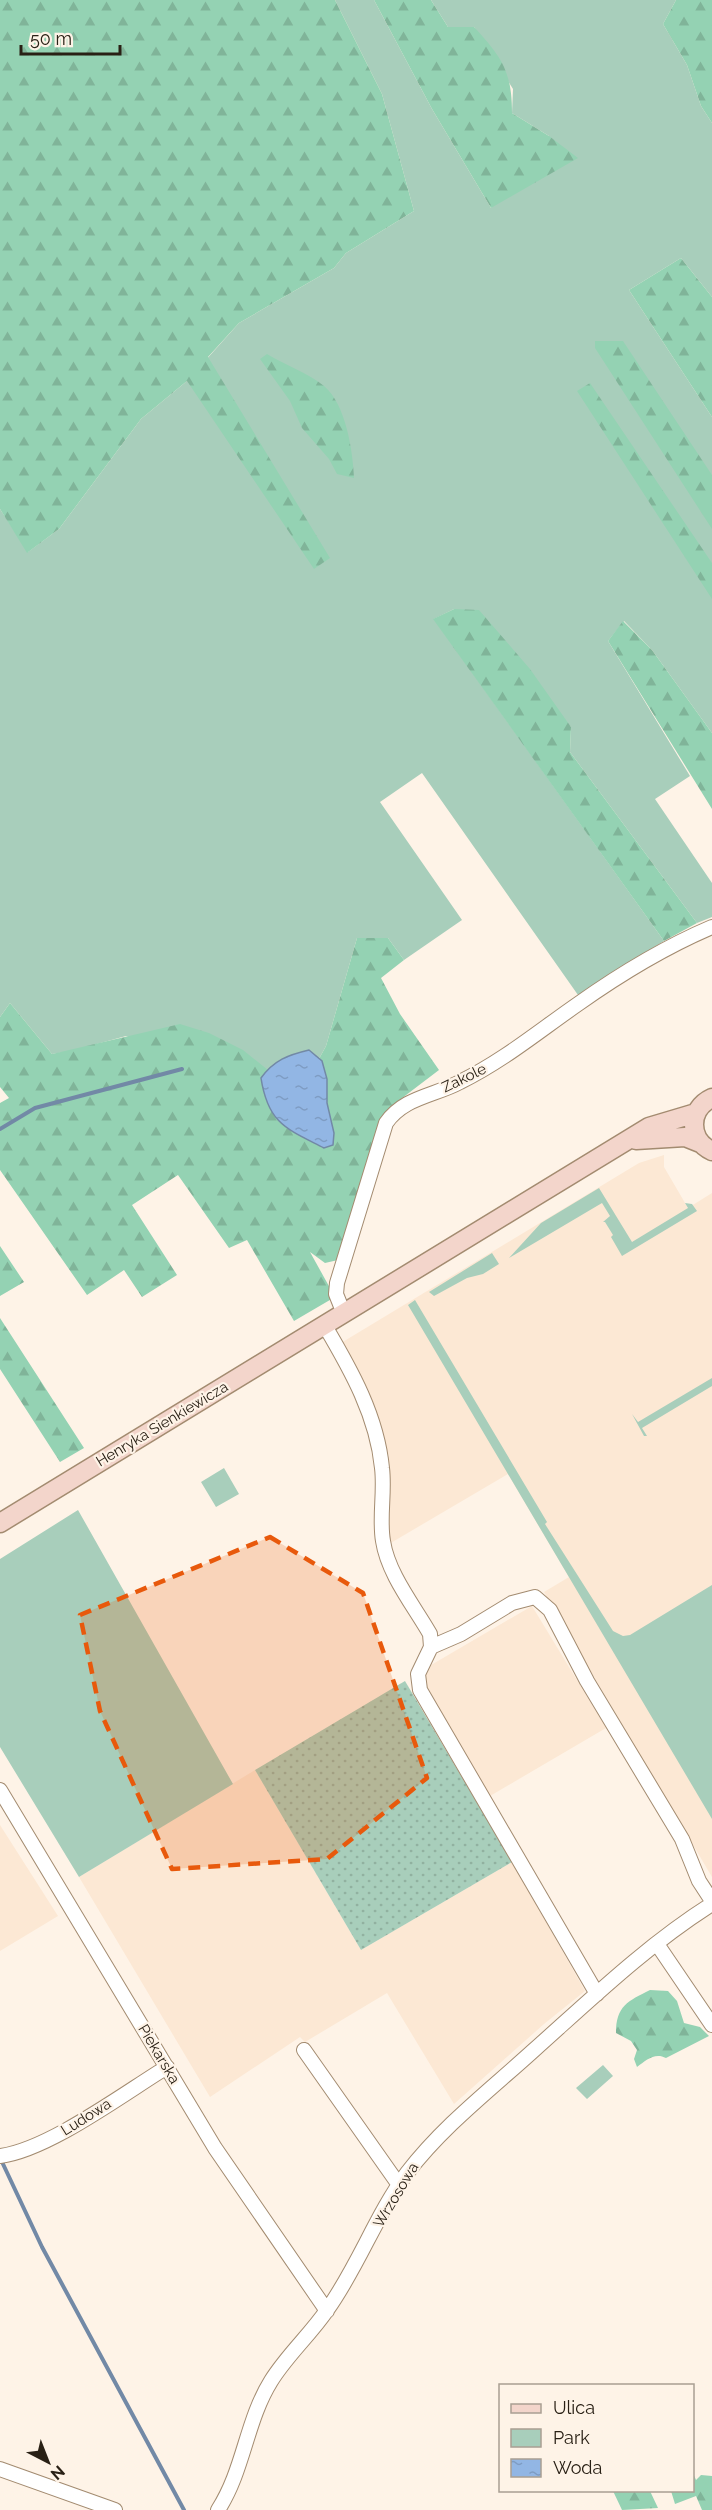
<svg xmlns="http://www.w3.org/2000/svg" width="712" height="2510" font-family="Raleway,sans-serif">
  <defs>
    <pattern id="forest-firs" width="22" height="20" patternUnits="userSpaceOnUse" patternTransform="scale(1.5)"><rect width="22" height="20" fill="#94d2b3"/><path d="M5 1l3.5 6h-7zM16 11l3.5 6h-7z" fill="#80b499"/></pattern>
    <pattern id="garden-dots" width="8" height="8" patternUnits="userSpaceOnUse" patternTransform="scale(1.5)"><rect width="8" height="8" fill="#a8cebb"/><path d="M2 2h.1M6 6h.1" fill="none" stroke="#91b1a0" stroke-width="1.8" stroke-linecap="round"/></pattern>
    <pattern id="water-ripples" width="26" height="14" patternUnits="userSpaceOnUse" patternTransform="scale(1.5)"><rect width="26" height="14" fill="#92b6e4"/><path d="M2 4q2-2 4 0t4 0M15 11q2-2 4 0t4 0" fill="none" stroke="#7e9cc3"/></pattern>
  </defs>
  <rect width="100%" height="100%" fill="#fef3e7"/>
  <path fill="#fce8d4" d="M 664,1155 L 664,1167 L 688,1208 L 712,1193 L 712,1877 L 544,1592 L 569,1577 L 508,1474 L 389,1544 L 389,1456 L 368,1389 L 341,1343 L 639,1163 Z
    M 532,1606 L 606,1728 L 490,1796 L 423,1680 L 426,1668 Z
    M 255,1770 L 361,1950 L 512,1862 L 585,1991 L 544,2024 L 454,2104 L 387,1993 L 305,2042 L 300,2037 L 210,2097 L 79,1877 Z
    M 0,1825 L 58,1916 L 0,1951 Z"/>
  <path fill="#a8cebb" d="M 335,0 L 374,0 L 432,109 L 491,208 L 549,136 L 512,113 L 513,89 L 474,27 L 448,27 L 431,0 L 676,0 L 663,24 L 687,65 L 701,106 L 712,123 L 712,297 L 681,258 L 629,290 L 712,417 L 712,733 L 652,650 L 624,621 L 608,641 L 690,776 L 655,799 L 712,883 L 712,917 L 697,923 L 570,752 L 571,727 L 454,609 L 434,619 L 664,941 L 578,995 L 422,773 L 380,802 L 462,920 L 404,960 L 388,938 L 357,938 L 326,1046 L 309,1077 L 288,1089 L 126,1036 L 71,1051 L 52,1054 L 10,1003 L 0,1017 L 0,509 L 28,552 L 59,529 L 141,419 L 187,381 L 239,323 L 334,268 L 346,253 L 414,211 L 382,94 Z
    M 599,1188 L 632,1242 L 688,1208 L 685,1203 L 692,1204 L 697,1211 L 622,1256 L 611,1237 L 613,1235 L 605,1222 L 603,1222 L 610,1216 L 602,1203 L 509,1258 L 541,1223 Z
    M 492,1253 L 499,1264 L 483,1274 L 467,1278 L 434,1296 L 429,1292 Z
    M 415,1300 L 547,1522 L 545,1524 L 613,1631 L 623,1636 L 630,1635 L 712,1585 L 712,1819 L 408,1305 Z
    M 712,1378 L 712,1386 L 642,1428 L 647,1436 L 644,1436 L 632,1414 L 638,1422 Z
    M 224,1468 L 239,1494 L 216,1507 L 201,1482 Z
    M 78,1510 L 233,1784 L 79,1877 L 0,1747 L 0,1559 Z
    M 603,2065 L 613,2076 L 587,2099 L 576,2088 Z"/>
  <path fill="url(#forest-firs)" d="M 0,0 L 335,0 L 382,94 L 414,211 L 346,253 L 334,268 L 239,323 L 208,357 L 330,558 L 314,569 L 187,381 L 141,419 L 59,529 L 27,553 L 0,509 Z
    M 374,0 L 431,0 L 448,27 L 474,27 C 502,57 512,72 512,113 L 549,136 L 578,158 L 491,208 L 432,109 Z
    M 676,0 L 712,0 L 712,123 L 701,106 L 687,65 L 663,24 Z
    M 681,258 L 712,297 L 712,417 L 629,290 Z
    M 595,341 L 623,341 L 712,475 L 712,529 L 595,348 Z
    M 267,354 C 285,365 308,373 324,386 C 346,404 353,452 354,478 L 337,474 L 329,459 L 302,428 L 290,401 L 260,359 Z
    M 590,383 L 712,563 L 712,599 L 577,391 Z
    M 454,609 L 479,610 L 530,669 L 571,727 L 570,752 L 697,923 L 664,941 L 433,619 Z
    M 623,621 L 652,650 L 712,733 L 712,809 L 608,641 Z
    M 357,938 L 388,938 L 404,960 L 381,978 L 400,1014 L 439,1070 L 389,1108 L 381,1120 L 338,1260 L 325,1263 L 310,1252 L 335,1297 L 294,1321 L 247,1240 L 229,1248 L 178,1175 L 132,1205 L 177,1275 L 142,1297 L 124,1270 L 87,1295 L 0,1170 L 0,1103 L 9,1098 L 0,1087 L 0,1017 L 10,1003 L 52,1054 L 180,1024 L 209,1033 L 243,1050 L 268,1070 L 309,1077 L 326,1046 Z
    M 0,1246 L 24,1282 L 0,1296 Z
    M 0,1318 L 84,1448 L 60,1462 L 0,1369 Z
    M 650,1990 L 668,1991 L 677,2001 L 684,2023 L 700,2027 L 709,2036 L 666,2058 C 655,2052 646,2060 637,2067 L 634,2059 L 637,2050 L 631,2041 L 616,2033 C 616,2006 628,2001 650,1990 Z
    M 693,2473 L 696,2480 L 701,2475 L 712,2476 L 712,2510 L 702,2510 L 696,2496 L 675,2504 L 671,2491 L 692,2490 Z
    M 613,2491 L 650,2491 L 658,2508 L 622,2510 Z"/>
  <path fill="url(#garden-dots)" d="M 405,1681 L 512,1862 L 361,1950 L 255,1770 Z"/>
  <path fill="url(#water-ripples)" stroke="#7289a6" stroke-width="1.5" d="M 309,1050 L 322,1061 L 327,1079 L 327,1103 L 334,1133 L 333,1145 L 324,1148 C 287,1129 268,1124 261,1078 C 274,1060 288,1055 309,1050 Z"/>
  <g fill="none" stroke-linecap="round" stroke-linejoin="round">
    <path stroke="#7289a6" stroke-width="4" d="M 0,1129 L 35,1108 L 182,1069
      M 3,2164 L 42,2247 L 184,2510"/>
    <defs>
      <path id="street" d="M 344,1314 L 336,1294 L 337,1283 L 386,1123 C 404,1097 434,1096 460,1082 C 503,1061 539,1031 578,1004 C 619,975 665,947 712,927
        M 325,1326 C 351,1370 377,1416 382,1468 C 385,1492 379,1518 383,1541 C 388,1574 414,1606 430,1634 L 431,1647
        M 0,1790 L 215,2148 L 327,2311
        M 657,1944 L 712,2025
        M 597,1994 L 420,1690 L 418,1674 L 431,1647 L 461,1634 L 512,1603 L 535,1597 L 550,1610 L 587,1681 L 682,1839 L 699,1881 L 712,1901
        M 304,2050 L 399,2185
        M 0,2156 C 48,2150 123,2094 167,2067
        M 0,2469 L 115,2510
        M 218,2510 C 244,2470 246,2421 271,2381 C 287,2355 310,2335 327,2310 C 358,2267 376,2215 407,2173 C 443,2126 490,2090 534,2050 C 590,2000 647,1945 712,1904"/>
      <path id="secondary" d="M 712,1098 C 688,1109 688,1140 712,1151
        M 636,1140 L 685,1137 L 700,1143
        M 0,1523 L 649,1127 L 696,1113"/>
    </defs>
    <use href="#street" stroke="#a38b70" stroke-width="16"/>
    <use href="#secondary" stroke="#a38b70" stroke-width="21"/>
    <use href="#street" stroke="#fff" stroke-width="14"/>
    <use href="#secondary" stroke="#f3d5cb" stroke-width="18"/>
  </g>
  <path fill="#e8590c" fill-opacity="0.2" stroke="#e8590c" stroke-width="4.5" stroke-dasharray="12 8" stroke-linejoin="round" d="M 270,1537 L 363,1593 L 427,1778 L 327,1859 L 172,1869 L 100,1711 L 80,1615 Z"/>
  <g text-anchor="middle" stroke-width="4.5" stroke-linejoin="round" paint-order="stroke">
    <g font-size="15" fill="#292015" stroke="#fef3e7">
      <text transform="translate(464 1078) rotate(-26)" y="5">Zakole</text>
      <text transform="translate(162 1424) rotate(-31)" y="5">Henryka Sienkiewicza</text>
      <text transform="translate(159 2054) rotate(59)" y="5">Piekarska</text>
      <text transform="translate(86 2117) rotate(-32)" y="5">Ludowa</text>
      <text transform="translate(396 2195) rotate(-59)" y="5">Wrzosowa</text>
    </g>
  </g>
  <rect x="499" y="2384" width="195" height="108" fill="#fef3e7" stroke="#a99f93" stroke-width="1.5"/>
  <rect x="511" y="2404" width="30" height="9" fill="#f3d5cb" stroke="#a99f93" stroke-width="1.5"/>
  <text x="553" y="2414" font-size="18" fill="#292015">Ulica</text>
  <rect x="511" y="2429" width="30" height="18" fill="#a8cebb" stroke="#a99f93" stroke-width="1.5"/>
  <text x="553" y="2444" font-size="18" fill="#292015">Park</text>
  <rect x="511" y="2459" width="30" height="18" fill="url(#water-ripples)" stroke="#a99f93" stroke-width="1.5"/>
  <text x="553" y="2474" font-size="18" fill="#292015">Woda</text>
  <g transform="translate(48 2462) rotate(138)" stroke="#fef3e7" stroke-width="4.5" paint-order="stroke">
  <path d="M0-4.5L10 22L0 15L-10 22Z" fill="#292015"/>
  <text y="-9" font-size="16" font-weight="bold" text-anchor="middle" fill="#292015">N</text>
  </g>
  <path d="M21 45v9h99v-9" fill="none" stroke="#292015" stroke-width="3"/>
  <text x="30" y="45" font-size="18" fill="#292015" stroke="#fef3e7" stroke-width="4.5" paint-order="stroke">50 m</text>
</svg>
